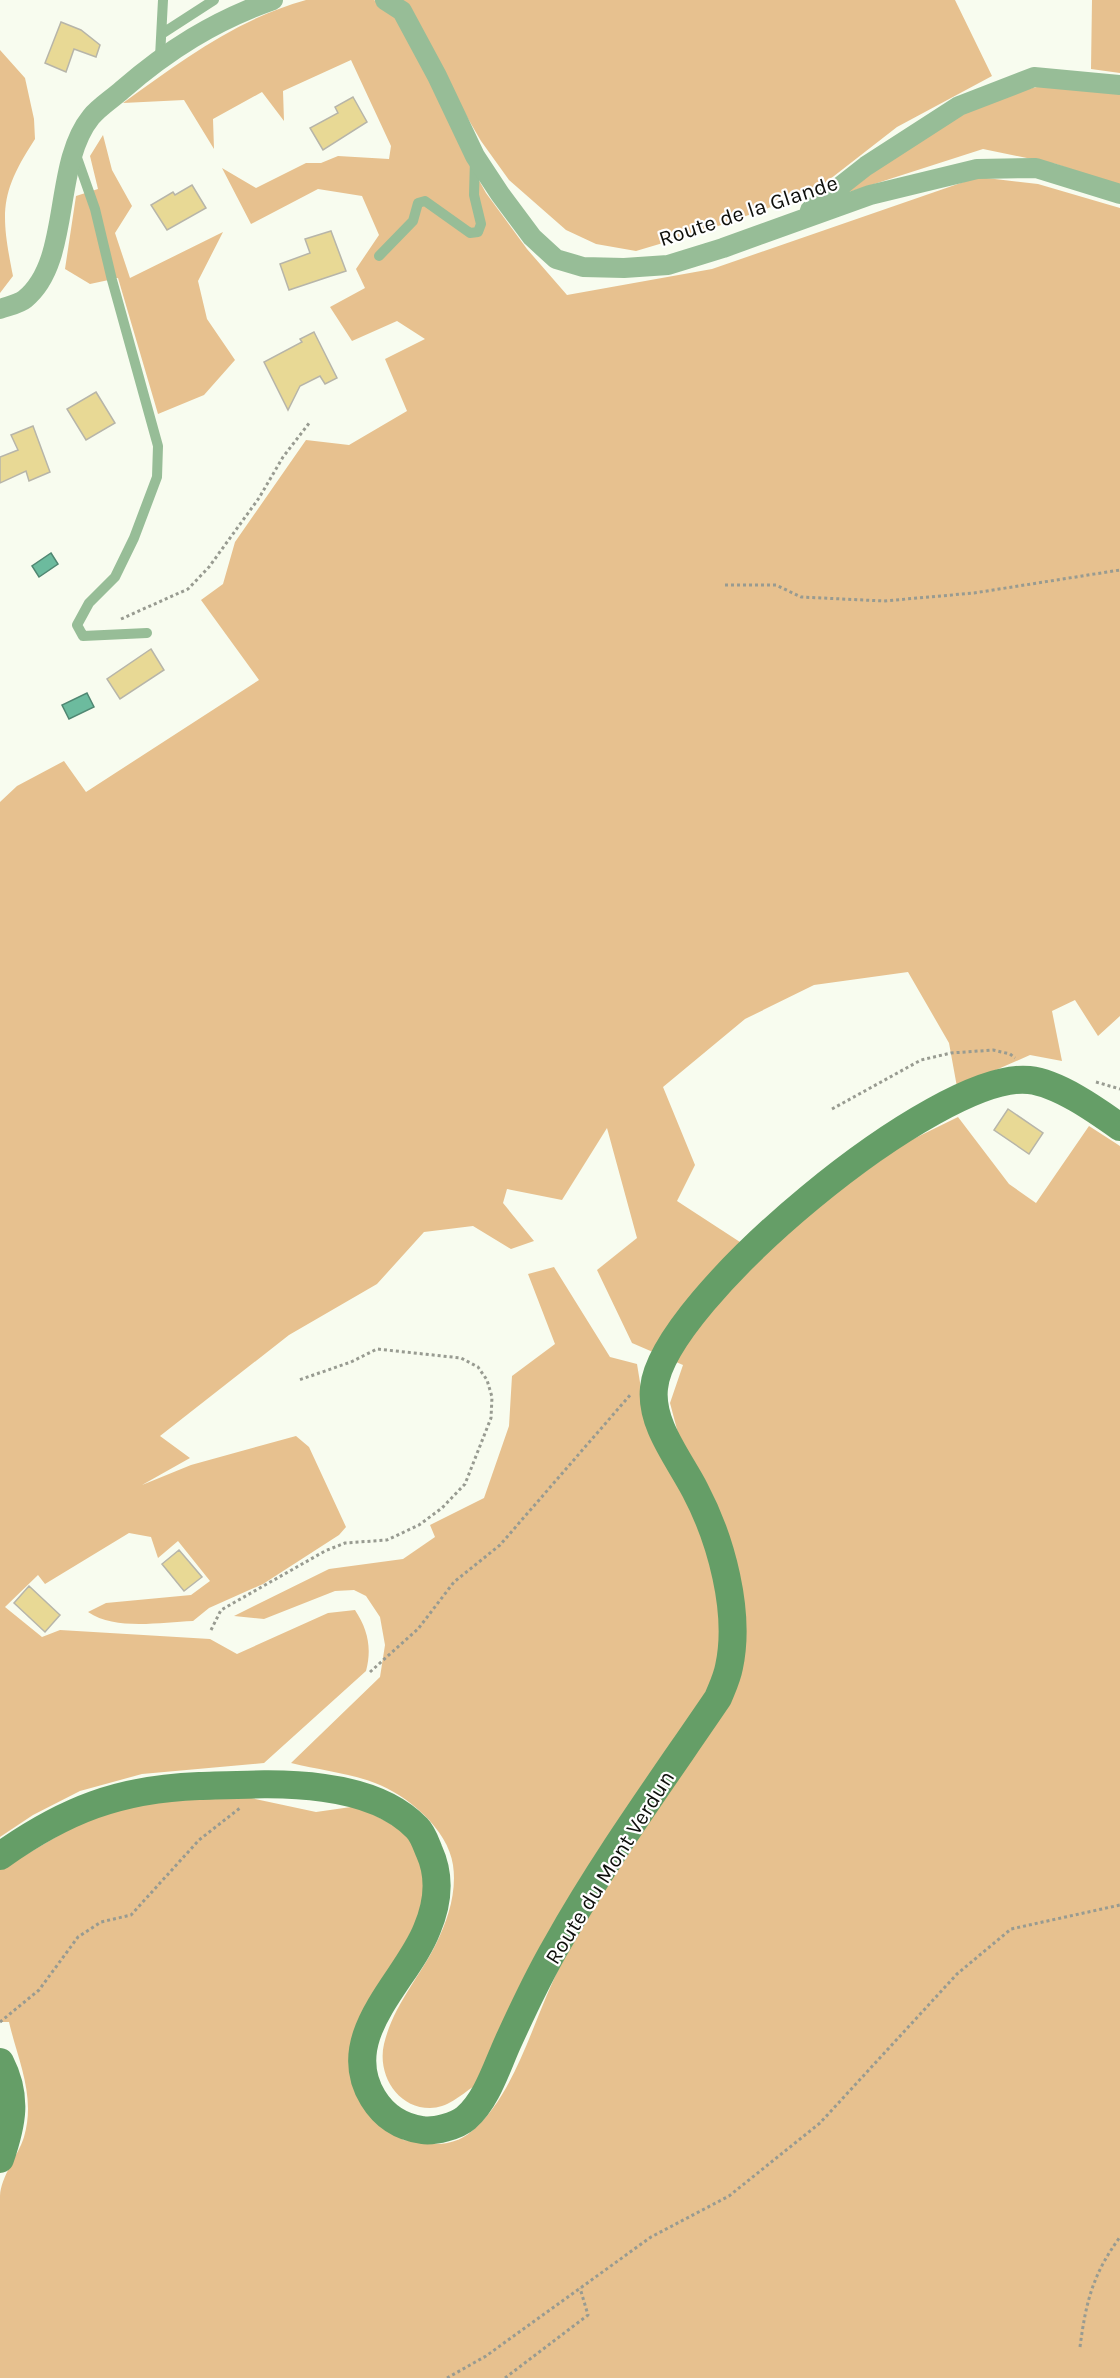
<svg xmlns="http://www.w3.org/2000/svg" width="1120" height="2378" font-family="Karla,sans-serif">
  <rect width="100%" height="100%" fill="#f8fcef"/>
  <path fill="#e7c18f" d="M 306,0 L 374,0 L 398,14 L 462,150 L 486,193 L 527,249 L 567,295 L 712,269 L 978,177 L 1038,184 L 1120,208 L 1120,1016 L 1098,1036 L 1075,1000 L 1052,1011 L 1062,1061 L 1030,1055 L 957,1087 L 949,1043 L 908,972 L 814,985 L 745,1019 L 663,1087 L 695,1165 L 677,1201 L 763,1257 L 813,1209 L 905,1143 L 958,1117 L 1009,1184 L 1036,1203 L 1089,1126 L 1120,1146 L 1120,2378 L 0,2378 C 0,2317 0,2256 0,2196 C 1,2176 18,2156 24,2137 C 36,2096 18,2061 9,2022 L 0,2022 L 0,1870 L 95,1814 L 159,1799 L 237,1795 L 316,1812 L 358,1806 L 411,1835 L 425,1870 L 426,1894 L 416,1922 L 354,2040 L 403,2140 C 430,2143 449,2150 472,2131 C 517,2094 535,2012 563,1961 C 618,1860 681,1763 739,1664 L 670,1403 L 683,1365 L 632,1343 L 597,1270 L 637,1238 L 607,1128 L 562,1200 L 507,1189 L 503,1203 L 534,1241 L 511,1249 L 473,1226 L 424,1232 L 377,1284 L 289,1335 L 160,1436 L 190,1458 L 142,1485 L 191,1465 L 296,1436 L 309,1447 L 346,1527 L 339,1535 L 263,1584 L 209,1608 L 193,1621 C 161,1622 116,1631 88,1612 L 106,1603 L 191,1595 L 210,1581 L 178,1541 L 158,1558 L 151,1537 L 129,1533 L 45,1584 L 38,1575 L 5,1607 L 42,1637 L 60,1630 L 210,1639 L 237,1654 L 328,1613 L 355,1610 C 368,1630 372,1648 366,1671 L 264,1763 L 142,1774 L 80,1791 L 33,1815 L 0,1837 L 0,802 L 17,786 L 64,761 L 86,792 L 259,680 L 201,600 L 223,584 L 235,542 L 306,440 L 349,445 L 407,411 L 385,359 L 425,339 L 397,321 L 352,341 L 330,307 L 365,288 L 356,269 L 379,235 L 362,196 L 318,189 L 251,224 L 222,168 L 256,188 L 306,163 L 321,163 L 338,156 L 389,159 L 391,146 L 351,60 L 283,91 L 284,121 L 262,92 L 213,119 L 214,149 L 184,100 L 123,103 C 181,61 237,19 306,0 Z
    M 399,0 L 955,0 L 992,76 L 897,127 L 825,183 L 796,198 L 710,229 L 636,251 L 596,244 L 566,230 L 509,180 L 481,141 Z
    M 1092,0 L 1120,0 L 1120,73 L 1091,69 Z
    M 0,50 L 25,78 L 34,119 L 35,139 C 0,193 0,211 13,276 L 0,293 Z
    M 1047,85 L 1120,94 L 1120,186 L 1056,164 L 983,149 L 840,195 C 904,150 968,99 1047,85 Z
    M 103,135 L 112,170 L 132,206 L 115,233 L 130,278 L 223,232 L 198,281 L 207,319 L 235,360 L 204,395 L 158,414 L 118,278 L 90,284 L 65,269 L 76,196 L 98,189 L 90,156 Z
    M 554,1267 L 610,1357 L 637,1364 L 646,1419 L 689,1497 L 721,1590 L 720,1663 L 707,1698 L 474,2086 C 460,2096 447,2108 430,2108 C 397,2108 377,2074 384,2044 C 393,2006 419,1978 436,1944 C 448,1920 457,1892 453,1865 C 448,1829 407,1795 375,1783 C 349,1773 319,1770 291,1763 L 380,1677 L 385,1645 L 380,1617 L 366,1596 L 354,1590 L 335,1591 L 264,1619 L 234,1616 L 329,1569 L 403,1559 L 435,1537 L 430,1525 L 484,1498 L 509,1426 L 512,1376 L 555,1344 L 528,1274 Z"/>
  <path fill="#6cbb9e" stroke="#508772" stroke-width="1.5" d="M 51,553 L 58,564 L 39,577 L 32,566 Z
    M 87,693 L 94,707 L 69,719 L 62,705 Z"/>
  <path fill="#e8d995" stroke="#b7b5a9" stroke-width="1.5" d="M 61,22 L 81,30 L 100,45 L 96,57 L 74,49 L 66,72 L 45,63 Z
    M 353,97 L 367,122 L 323,150 L 310,128 L 338,113 L 335,107 Z
    M 192,185 L 206,208 L 167,230 L 151,205 L 173,192 L 175,195 Z
    M 331,231 L 346,271 L 289,290 L 280,264 L 310,253 L 305,239 Z
    M 314,332 L 337,378 L 325,384 L 320,376 L 300,386 L 288,410 L 264,362 L 302,342 L 300,339 Z
    M 96,392 L 115,423 L 86,440 L 67,409 Z
    M 33,426 L 50,472 L 29,481 L 26,471 L 0,483 L 0,457 L 18,450 L 11,435 Z
    M 151,649 L 164,670 L 120,699 L 107,679 Z
    M 1008,1109 L 1043,1133 L 1029,1154 L 994,1130 Z
    M 179,1550 L 202,1577 L 184,1591 L 162,1564 Z
    M 29,1586 L 60,1615 L 45,1632 L 14,1603 Z"/>
  <g fill="none" stroke-linecap="round" stroke-linejoin="round">
    <path stroke="#989b91" stroke-width="3" stroke-dasharray="3 3" stroke-linecap="butt" d="M 725,585 L 776,585 L 801,597 L 884,601 L 974,593 L 1120,570
      M 121,619 L 188,589 L 209,567 L 259,498 L 283,457 L 310,422
      M 1096,1082 L 1120,1089
      M 832,1109 L 921,1060 L 951,1053 L 993,1050 L 1010,1054 L 1015,1058
      M 211,1630 L 221,1610 L 325,1551 L 345,1543 L 387,1540 L 419,1525 L 442,1508 L 465,1484 L 491,1418 L 492,1397 L 487,1380 L 478,1367 L 461,1358 L 377,1349 L 351,1362 L 299,1380
      M 370,1672 L 418,1629 L 454,1582 L 500,1545 L 631,1394
      M 0,2022 L 39,1990 L 78,1937 L 101,1922 L 131,1915 L 199,1840 L 240,1808
      M 1080,2347 C 1086,2301 1093,2274 1120,2237
      M 447,2378 L 486,2356 L 651,2237 L 729,2196 L 820,2123 L 957,1974 L 1011,1929 L 1120,1905
      M 505,2378 L 588,2315 L 580,2288"/>
    <path stroke="#97bd97" stroke-width="10" d="M 163,33 L 214,0
      M 160,57 L 163,0
      M 76,155 L 95,209 L 112,280 L 158,446 L 157,477 L 134,538 L 115,577 L 89,603 L 77,625 L 83,636 L 147,633
      M 379,256 L 413,221 L 418,203 L 425,201 L 470,233 L 478,232 L 481,224 L 474,195 L 475,159"/>
    <path stroke="#97bd97" stroke-width="20" d="M 385,0 L 402,11 L 437,76 L 475,156 L 500,194 L 532,237 L 556,259 L 583,267 L 624,268 L 668,265 L 723,248 L 870,195 L 977,169 L 1036,168 L 1120,194
      M 810,210 L 866,166 L 959,106 L 1034,77 L 1120,85
      M 0,309 C 8,306 19,304 25,299 C 72,261 52,165 91,117 C 99,107 112,99 122,90 C 168,50 214,21 273,0"/>
    <path stroke="#659e67" stroke-width="28" d="M 0,1856 C 65,1810 119,1789 199,1786 C 266,1784 367,1776 417,1828 C 423,1834 426,1844 429,1851 C 441,1877 438,1903 427,1929 C 407,1981 335,2036 373,2098 C 384,2116 401,2127 422,2130 C 434,2132 457,2126 466,2118 C 487,2100 497,2066 508,2042 C 523,2009 538,1977 556,1946 C 604,1860 663,1779 718,1698 C 722,1688 727,1678 729,1667 C 741,1612 721,1539 695,1490 C 679,1459 650,1424 654,1388 C 662,1300 938,1070 1029,1080 C 1058,1083 1096,1110 1120,1127
      M 0,2062 C 18,2097 12,2124 0,2159"/>
  </g>
  <g text-anchor="middle" stroke-width="4.5" stroke-linejoin="round" paint-order="stroke">
    <g font-size="22" fill="#0e0f0b" stroke="#fff">
      <text transform="translate(748 210) rotate(-18)" y="8">Route de la Glande</text>
      <text transform="translate(609 1867) rotate(-58)" y="8">Route du Mont Verdun</text>
    </g>
  </g>
</svg>
